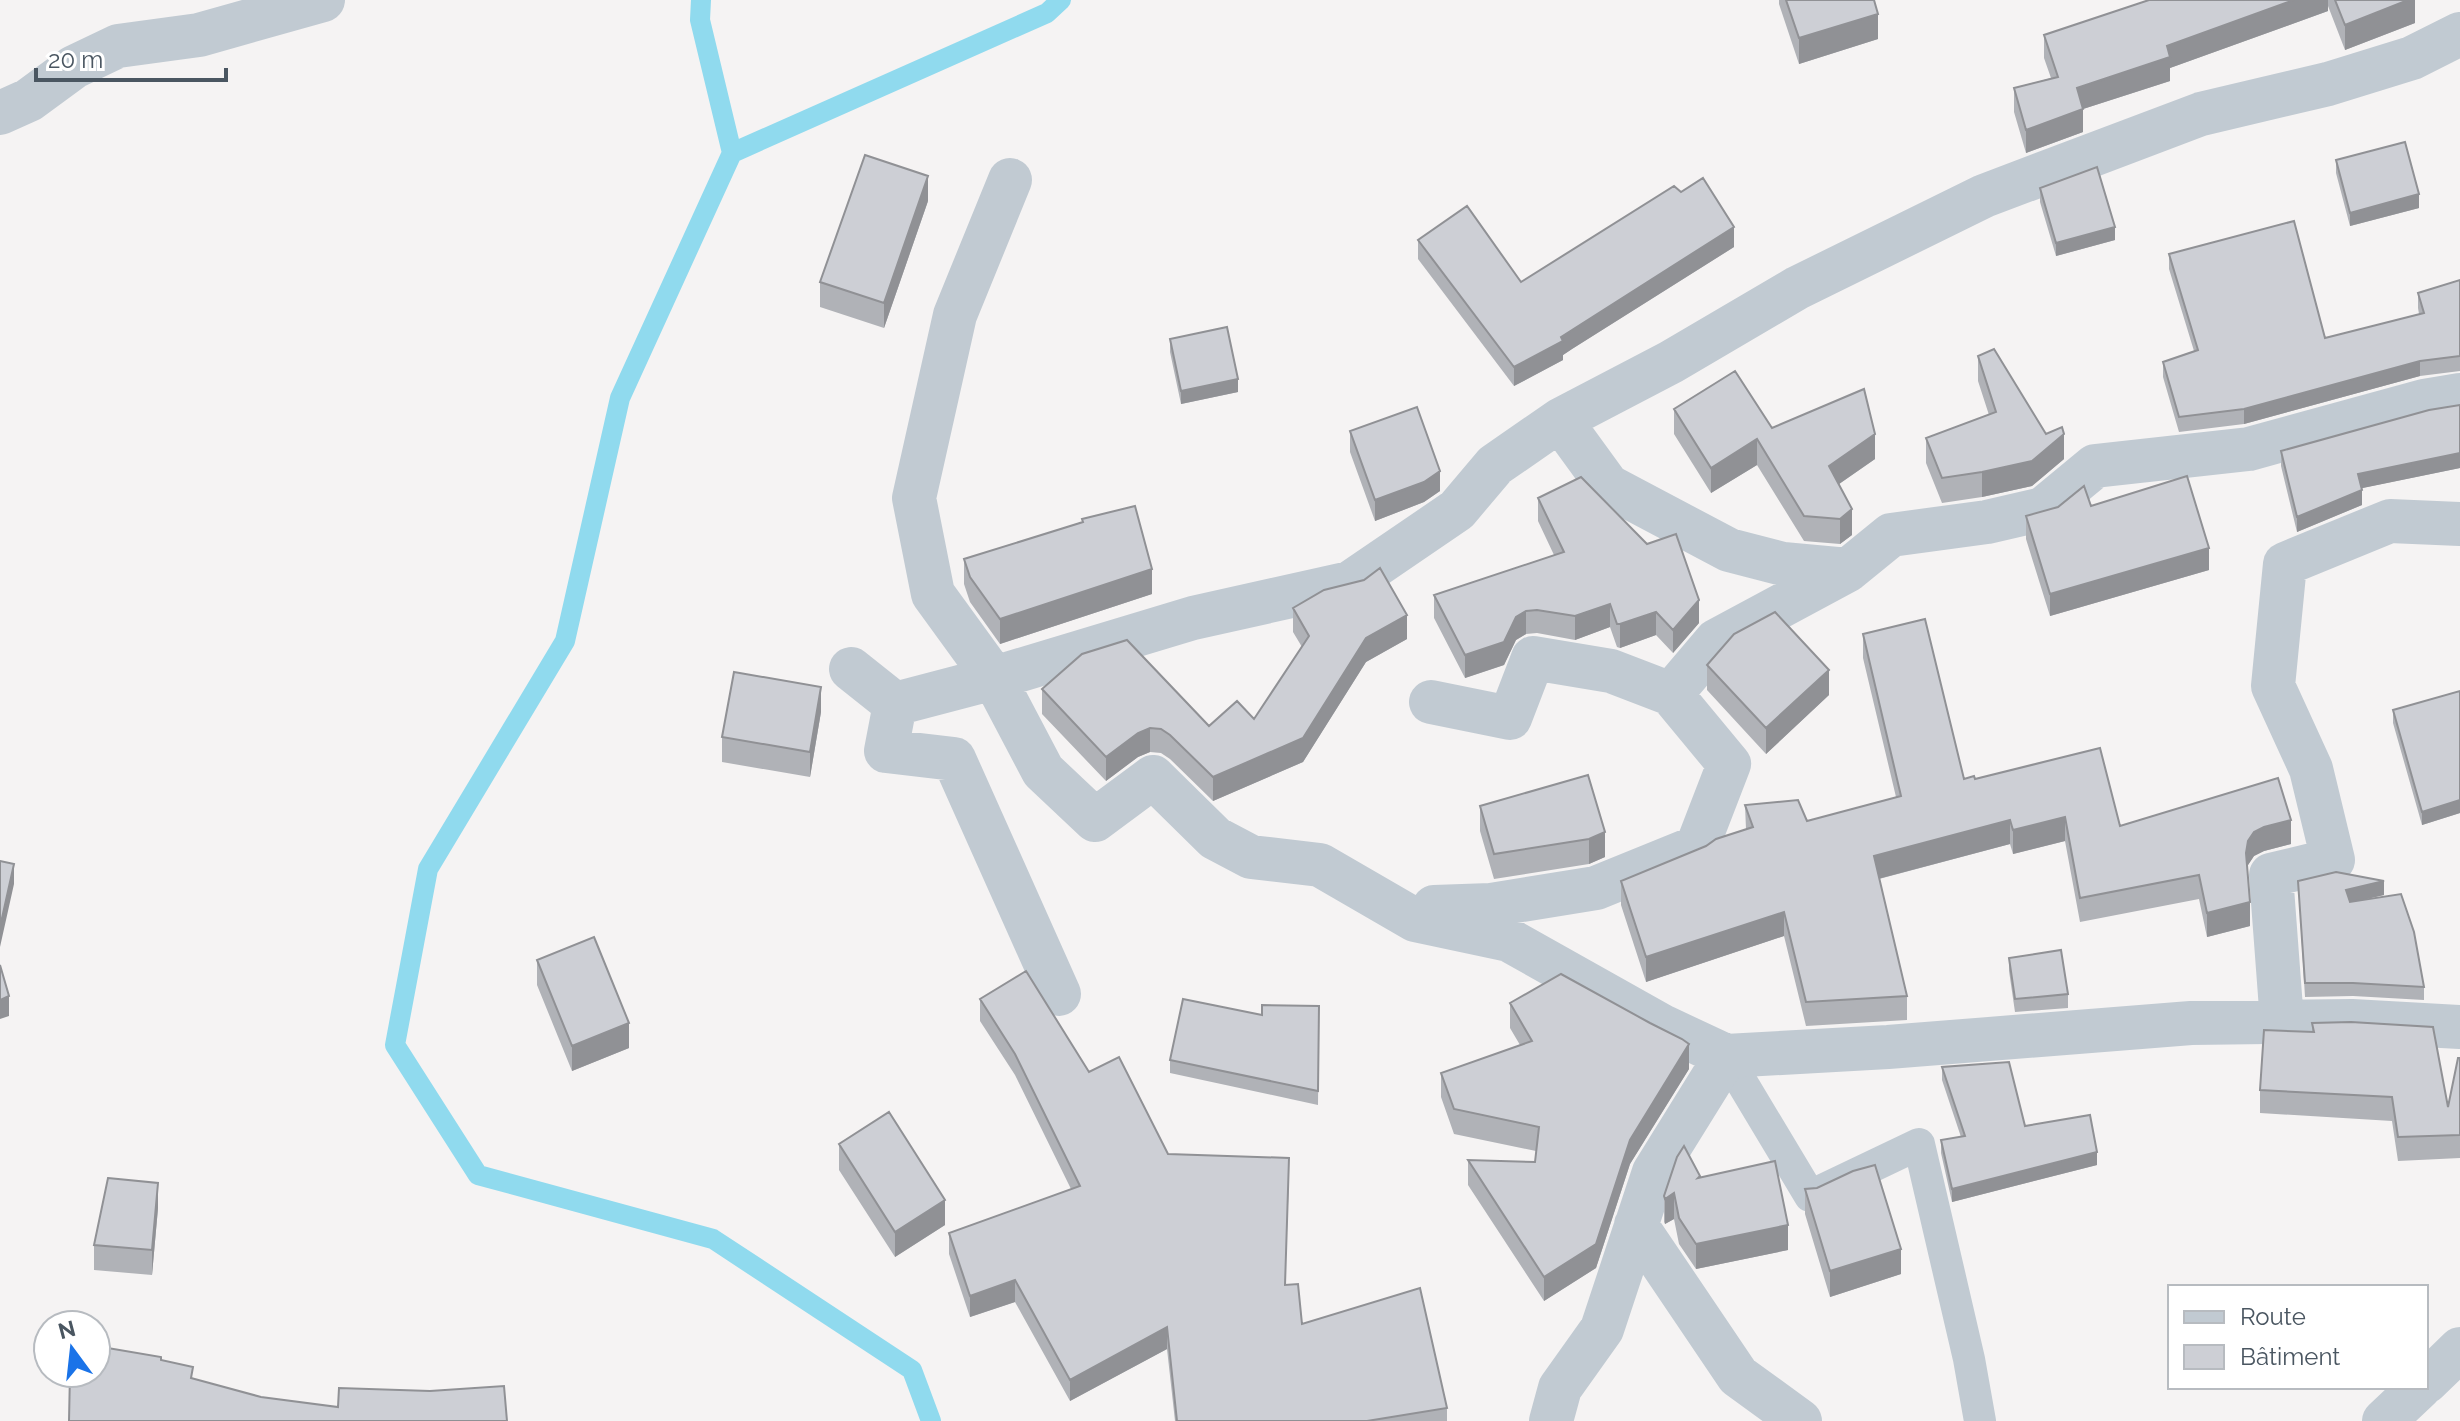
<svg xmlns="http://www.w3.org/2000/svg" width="2460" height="1421" font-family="Raleway,sans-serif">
  <rect width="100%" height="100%" fill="#f5f3f3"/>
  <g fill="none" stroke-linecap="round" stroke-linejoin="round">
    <path stroke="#90daee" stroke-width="20" d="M 701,0 L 700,20 L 732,153 L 620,398 L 565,641 L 428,869 L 395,1045 L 478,1175 L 713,1239 L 912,1370 L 931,1421
      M 732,153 L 1047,13 L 1061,0"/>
    <path stroke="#c1cad2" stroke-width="32" d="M 1726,1056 L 1810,1196 L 1919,1144 L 1969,1359 L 1980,1421"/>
    <path stroke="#c1cad2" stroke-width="44" d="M 0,113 L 29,100 L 74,67 L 118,46 L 199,35 L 323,0
      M 1010,180 L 955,315 L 914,498 L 933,594 L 994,678 L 1043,771 L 1095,820 L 1153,777 L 1215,838 L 1251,857 L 1320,865 L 1415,920 L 1509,940 L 1662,1026 L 1726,1056 L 1888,1047 L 2191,1023 L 2352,1021 L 2460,1027
      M 1560,420 L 1608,486 L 1729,550 L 1783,564 L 1848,570 L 1891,535 L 1987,522 L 2043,509 L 2095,466 L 2249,449 L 2424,401 L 2460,395
      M 851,669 L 895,704 L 994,678 L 1193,618 L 1350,583 L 1457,510 L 1495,465 L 1560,420 L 1671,362 L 1797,288 L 1984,196 L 2201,114 L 2328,84 L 2412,58 L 2460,34
      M 1431,702 L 1510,718 L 1533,658 L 1611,671 L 1671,694
      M 895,704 L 886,751 L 954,759 L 1059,994
      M 1434,907 L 1491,905 L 1596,888 L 1697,847 L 1729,764 L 1671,694 L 1716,641 L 1848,570
      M 2282,1022 L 2271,875 L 2333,860 L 2311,769 L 2273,686 L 2285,564 L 2390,521 L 2460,524
      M 1636,1225 L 1738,1376 L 1800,1421
      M 2426,1382 L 2460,1349
      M 1551,1421 L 1560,1388 L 1602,1329 L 1654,1172 L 1726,1056
      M 2384,1421 L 2420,1387"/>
  </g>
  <path fill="#b0b2b7" d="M 1779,0 L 1874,0 L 1878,39 L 1799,64 L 1779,4 Z
    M 2149,0 L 2415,0 L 2415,23 L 2345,50 L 2328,6 L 2328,11 L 2170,68 L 2170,81 L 2083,109 L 2083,132 L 2026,153 L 2014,112 L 2014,88 L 2051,78 L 2044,58 L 2044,35 Z
    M 2336,160 L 2419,208 L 2350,226 L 2336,173 Z
    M 2040,188 L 2115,240 L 2056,256 L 2040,202 Z
    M 928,201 L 884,328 L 820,307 L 820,282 Z
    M 1418,240 L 1521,282 L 1734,247 L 1572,349 L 1563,355 L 1563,360 L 1514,386 L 1418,259 Z
    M 2169,254 L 2325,338 L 2419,314 L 2418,308 L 2418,293 L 2460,280 L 2460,371 L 2420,376 L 2244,424 L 2179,432 L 2163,377 L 2163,362 L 2194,351 L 2169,269 Z
    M 1170,339 L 1238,392 L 1181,404 L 1170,352 Z
    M 1978,356 L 2046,434 L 2064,459 L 2032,486 L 1982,497 L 1942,503 L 1926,463 L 1926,438 L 1989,415 L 1978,381 Z
    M 2460,405 L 2460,468 L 2362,488 L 2362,505 L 2297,532 L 2281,466 L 2281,451 Z
    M 1674,409 L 1772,428 L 1875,459 L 1839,484 L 1852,535 L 1840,544 L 1804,541 L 1757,465 L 1711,493 L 1674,434 Z
    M 1350,431 L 1440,491 L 1424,502 L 1375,521 L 1350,452 Z
    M 1538,498 L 1699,623 L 1673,653 L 1656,635 L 1620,648 L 1617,647 L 1610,627 L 1575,640 L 1537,633 L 1526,634 L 1516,640 L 1504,665 L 1465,678 L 1434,618 L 1434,595 L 1554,555 L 1538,521 Z
    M 2091,506 L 2209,570 L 2050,616 L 2026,539 L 2026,516 Z
    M 1082,519 L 1152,594 L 1000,644 L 970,602 L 964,584 L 964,559 L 1082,522 Z
    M 1293,608 L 1407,639 L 1366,662 L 1303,762 L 1213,801 L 1170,759 L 1161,753 L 1150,752 L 1138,757 L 1106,781 L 1042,714 L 1042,689 L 1209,726 L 1254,719 L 1302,647 L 1293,632 Z
    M 1863,634 L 1964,779 L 1975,779 L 2120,826 L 2291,844 L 2264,851 L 2254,856 L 2248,865 L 2247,870 L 2250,926 L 2207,937 L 2199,899 L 2080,922 L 2065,841 L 2013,854 L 2010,844 L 1879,879 L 1907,996 L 1907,1020 L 1806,1026 L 1784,936 L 1646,982 L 1621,905 L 1621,881 L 1746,829 L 1745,805 L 1807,821 L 1896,797 L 1863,658 Z
    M 1707,665 L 1829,695 L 1766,754 L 1707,690 Z
    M 2460,691 L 2460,813 L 2422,825 L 2393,723 L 2393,710 Z
    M 821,712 L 810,777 L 722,762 L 722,737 Z
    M 1588,775 L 1605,857 L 1589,864 L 1494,879 L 1480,831 L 1480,806 Z
    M 2298,881 L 2384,895 L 2355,901 L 2424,987 L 2424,1000 L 2353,996 L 2305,997 Z
    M 2009,958 L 2068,994 L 2068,1008 L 2015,1012 L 2009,971 Z
    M 537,960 L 629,1048 L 572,1071 L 537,985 Z
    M 980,999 L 1089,1072 L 1168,1154 L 1289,1179 L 1285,1285 L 1302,1324 L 1447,1408 L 1447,1421 L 1175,1421 L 1167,1349 L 1070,1401 L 1015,1302 L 970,1317 L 949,1254 L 949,1233 L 1071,1189 L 1015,1075 L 980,1021 Z
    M 1510,1003 L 1689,1069 L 1630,1164 L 1596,1268 L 1544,1301 L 1468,1185 L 1468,1160 L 1535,1162 L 1536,1151 L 1454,1134 L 1441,1097 L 1441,1073 L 1520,1045 L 1510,1028 Z
    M 1319,1006 L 1318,1105 L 1170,1073 L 1170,1060 L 1262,1015 Z
    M 2312,1023 L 2448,1107 L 2460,1058 L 2460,1158 L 2398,1161 L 2392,1121 L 2260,1113 L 2260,1090 L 2312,1032 Z
    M 1942,1067 L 2025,1126 L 2097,1165 L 1952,1202 L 1941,1153 L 1941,1140 L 1961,1137 L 1942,1080 Z
    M 839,1144 L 945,1225 L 895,1257 L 839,1170 Z
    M 1700,1177 L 1788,1250 L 1696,1269 L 1679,1244 L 1674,1219 L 1665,1224 L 1664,1222 L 1664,1196 Z
    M 1805,1189 L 1901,1274 L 1830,1297 L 1805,1214 Z
    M 158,1208 L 152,1275 L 94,1270 L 94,1245 Z"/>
  <path fill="#909195" d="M 2294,0 L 2328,0 L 2328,11 L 2170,68 L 2170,81 L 2083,109 L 2083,132 L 2026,153 L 2026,130 L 2077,88 L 2167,46 Z
    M 2408,0 L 2415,0 L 2415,23 L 2345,50 L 2345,25 Z
    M 1878,14 L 1878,39 L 1799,64 L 1799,38 Z
    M 928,176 L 928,201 L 884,328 L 884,303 Z
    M 2419,194 L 2419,208 L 2350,226 L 2350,213 Z
    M 1734,227 L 1734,247 L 1572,349 L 1563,355 L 1563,360 L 1514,386 L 1514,367 Z
    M 2115,227 L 2115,240 L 2056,256 L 2056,243 Z
    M 2420,361 L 2420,376 L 2244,424 L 2244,409 Z
    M 1238,379 L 1238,392 L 1181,404 L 1181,391 Z
    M 1875,434 L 1875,459 L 1829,491 L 1829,466 Z
    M 2064,434 L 2064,459 L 2032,486 L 1982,497 L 1982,472 Z
    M 1757,439 L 1757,465 L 1711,493 L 1711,468 Z
    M 2460,453 L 2460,468 L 2358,489 L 2358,474 Z
    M 1440,471 L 1440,491 L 1424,502 L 1375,521 L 1375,500 Z
    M 2362,490 L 2362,505 L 2297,532 L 2297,517 Z
    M 1852,509 L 1852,535 L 1840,544 L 1840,519 Z
    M 2209,548 L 2209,570 L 2050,616 L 2050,594 Z
    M 1152,569 L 1152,594 L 1000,644 L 1000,619 Z
    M 1699,600 L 1699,623 L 1673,653 L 1673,630 Z
    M 1610,604 L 1610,627 L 1575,640 L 1575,616 Z
    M 1526,611 L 1526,634 L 1516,640 L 1504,665 L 1465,678 L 1465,655 L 1516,617 Z
    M 1656,612 L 1656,635 L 1620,648 L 1620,624 Z
    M 1407,615 L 1407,639 L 1366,662 L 1303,762 L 1213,801 L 1213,777 L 1366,638 Z
    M 1829,670 L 1829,695 L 1766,754 L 1766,728 Z
    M 821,687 L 821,712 L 810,777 L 810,752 Z
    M 1150,728 L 1150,752 L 1138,757 L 1106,781 L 1106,757 L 1138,733 Z
    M 2460,800 L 2460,813 L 2422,825 L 2422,812 Z
    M 2065,817 L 2065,841 L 2013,854 L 2013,830 Z
    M 2010,820 L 2010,844 L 1874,880 L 1874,856 Z
    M 2291,820 L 2291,844 L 2264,851 L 2254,856 L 2248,865 L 2246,877 L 2246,853 L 2248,841 L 2254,832 L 2264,827 Z
    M 1605,832 L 1605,857 L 1589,864 L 1589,839 Z
    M 14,864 L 14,884 L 0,947 L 0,927 Z
    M 2384,881 L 2384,895 L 2346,904 L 2346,890 Z
    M 2250,902 L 2250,926 L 2207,937 L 2207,913 Z
    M 1784,912 L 1784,936 L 1646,982 L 1646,957 Z
    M 9,996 L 9,1016 L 0,1019 L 0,1000 Z
    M 629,1023 L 629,1048 L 572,1071 L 572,1046 Z
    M 1689,1044 L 1689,1069 L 1630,1164 L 1596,1268 L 1544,1301 L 1544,1277 Z
    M 2097,1152 L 2097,1165 L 1952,1202 L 1952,1189 Z
    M 158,1183 L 158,1208 L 152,1275 L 152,1250 Z
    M 1674,1193 L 1674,1219 L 1665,1224 L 1665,1199 Z
    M 945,1200 L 945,1225 L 895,1257 L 895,1232 Z
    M 1788,1225 L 1788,1250 L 1696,1269 L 1696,1244 Z
    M 1901,1249 L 1901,1274 L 1830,1297 L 1830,1271 Z
    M 1015,1280 L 1015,1302 L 970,1317 L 970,1296 Z
    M 1167,1327 L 1167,1349 L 1070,1401 L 1070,1380 Z"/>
  <path fill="#cdcfd5" stroke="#909195" stroke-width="2" d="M 1786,0 L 1874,0 L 1878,14 L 1799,38 Z
    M 2149,0 L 2294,0 L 2167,46 L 2170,57 L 2077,88 L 2083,109 L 2026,130 L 2014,88 L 2058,77 L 2044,35 Z
    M 2335,0 L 2408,0 L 2345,25 Z
    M 2405,142 L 2419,194 L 2350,213 L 2336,160 Z
    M 865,155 L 928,176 L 884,303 L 820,282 Z
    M 2097,167 L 2115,227 L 2056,243 L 2040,188 Z
    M 1703,178 L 1734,227 L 1572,330 L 1561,337 L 1563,341 L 1514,367 L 1418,240 L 1467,206 L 1521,282 L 1674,186 L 1681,192 Z
    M 2294,221 L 2325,338 L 2424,313 L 2418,293 L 2460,280 L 2460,356 L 2420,361 L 2244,409 L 2179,417 L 2163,362 L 2198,350 L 2169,254 Z
    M 1227,327 L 1238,379 L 1181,391 L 1170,339 Z
    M 1994,349 L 2046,434 L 2062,427 L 2064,434 L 2032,461 L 1982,472 L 1942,478 L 1926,438 L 1996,412 L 1978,356 Z
    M 1735,371 L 1772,428 L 1864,389 L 1875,434 L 1829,466 L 1852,509 L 1840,519 L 1804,516 L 1757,439 L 1711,468 L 1674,409 Z
    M 2460,405 L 2460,453 L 2358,474 L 2362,490 L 2297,517 L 2281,451 L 2429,410 Z
    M 1417,407 L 1440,471 L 1424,482 L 1375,500 L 1350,431 Z
    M 2187,476 L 2209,548 L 2050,594 L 2026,516 L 2058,507 L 2084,486 L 2091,506 Z
    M 1581,477 L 1647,544 L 1676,534 L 1699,600 L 1673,630 L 1656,612 L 1620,624 L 1617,624 L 1610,604 L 1575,616 L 1537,610 L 1526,611 L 1516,617 L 1504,642 L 1465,655 L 1434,595 L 1564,552 L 1538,498 Z
    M 1135,506 L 1152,569 L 1000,619 L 970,577 L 964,559 L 1083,522 L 1082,519 Z
    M 1380,568 L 1407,615 L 1366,638 L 1303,738 L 1213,777 L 1170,735 L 1161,729 L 1150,728 L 1138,733 L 1106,757 L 1042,689 L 1082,654 L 1127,640 L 1209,726 L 1237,701 L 1254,719 L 1309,636 L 1293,608 L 1324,590 L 1364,580 Z
    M 1775,612 L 1829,670 L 1766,728 L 1707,665 L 1734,634 Z
    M 1925,619 L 1964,779 L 1974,776 L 1975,779 L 2100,748 L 2120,826 L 2278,778 L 2291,820 L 2264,827 L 2254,832 L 2248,841 L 2246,853 L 2250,902 L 2207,913 L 2199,875 L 2080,898 L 2065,817 L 2013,830 L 2010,820 L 1874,856 L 1907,996 L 1806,1002 L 1784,912 L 1646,957 L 1621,881 L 1706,846 L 1716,839 L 1753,827 L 1745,805 L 1798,800 L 1807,821 L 1901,796 L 1863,634 Z
    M 734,672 L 821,687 L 810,752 L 722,737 Z
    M 2460,691 L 2460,800 L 2422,812 L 2393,710 Z
    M 1588,775 L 1605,832 L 1589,839 L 1494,854 L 1480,806 Z
    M 0,861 L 14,864 L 0,927 Z
    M 2336,872 L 2384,881 L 2346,890 L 2350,902 L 2401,894 L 2414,932 L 2424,987 L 2353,983 L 2305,983 L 2298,881 Z
    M 594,937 L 629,1023 L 572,1046 L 537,960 Z
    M 2061,950 L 2068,994 L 2015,999 L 2009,958 Z
    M 0,965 L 9,996 L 0,1000 Z
    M 1026,971 L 1089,1072 L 1119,1057 L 1168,1154 L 1289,1158 L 1285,1285 L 1298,1284 L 1302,1324 L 1420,1288 L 1447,1408 L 1367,1421 L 1177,1421 L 1167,1327 L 1070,1380 L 1015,1280 L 970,1296 L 949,1233 L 1080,1186 L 1015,1054 L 980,999 Z
    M 1561,974 L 1650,1023 L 1682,1039 L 1689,1044 L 1630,1140 L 1596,1244 L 1544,1277 L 1468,1160 L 1535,1162 L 1539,1127 L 1454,1109 L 1441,1073 L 1532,1041 L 1510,1003 Z
    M 1183,999 L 1262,1015 L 1262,1005 L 1319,1006 L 1318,1091 L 1170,1060 Z
    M 2351,1022 L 2433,1027 L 2448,1107 L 2458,1058 L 2460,1058 L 2460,1135 L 2398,1137 L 2392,1097 L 2260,1090 L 2264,1030 L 2314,1032 L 2312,1023 Z
    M 2009,1062 L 2025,1126 L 2090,1115 L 2097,1152 L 1952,1189 L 1941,1140 L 1965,1136 L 1942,1067 Z
    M 889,1112 L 945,1200 L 895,1232 L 839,1144 Z
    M 1684,1146 L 1700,1176 L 1698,1178 L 1775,1161 L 1788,1225 L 1696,1244 L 1679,1218 L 1674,1193 L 1665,1199 L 1664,1196 L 1677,1157 Z
    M 1875,1165 L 1901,1249 L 1830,1271 L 1805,1189 L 1817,1188 L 1853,1171 Z
    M 108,1178 L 158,1183 L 152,1250 L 94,1245 Z
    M 96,1346 L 161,1357 L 161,1360 L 193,1367 L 191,1378 L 261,1397 L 338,1407 L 339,1388 L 430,1391 L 504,1386 L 507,1421 L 69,1421 L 70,1373 L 96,1373 Z"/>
  <rect x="2168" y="1285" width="260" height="104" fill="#ffffff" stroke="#b7bbc0" stroke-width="2"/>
  <rect x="2184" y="1311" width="40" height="12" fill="#c1cad2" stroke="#b7bbc0" stroke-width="2"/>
  <text x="2240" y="1325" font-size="24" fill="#4a5661">Route</text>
  <rect x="2184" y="1345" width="40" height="24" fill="#cdcfd5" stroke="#b7bbc0" stroke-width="2"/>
  <text x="2240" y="1365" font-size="24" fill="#4a5661">Bâtiment</text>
  <g transform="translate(72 1349) rotate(345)"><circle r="38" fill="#ffffff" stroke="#b7bbc0" stroke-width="2"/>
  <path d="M0-6L14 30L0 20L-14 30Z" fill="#1a73e8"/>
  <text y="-12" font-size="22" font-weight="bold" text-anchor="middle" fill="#4a5661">N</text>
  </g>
  <path d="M36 68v12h190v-12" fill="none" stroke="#4a5661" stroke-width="4"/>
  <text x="48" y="68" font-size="24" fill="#4a5661" stroke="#ffffff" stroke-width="6" paint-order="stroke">20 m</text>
</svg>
